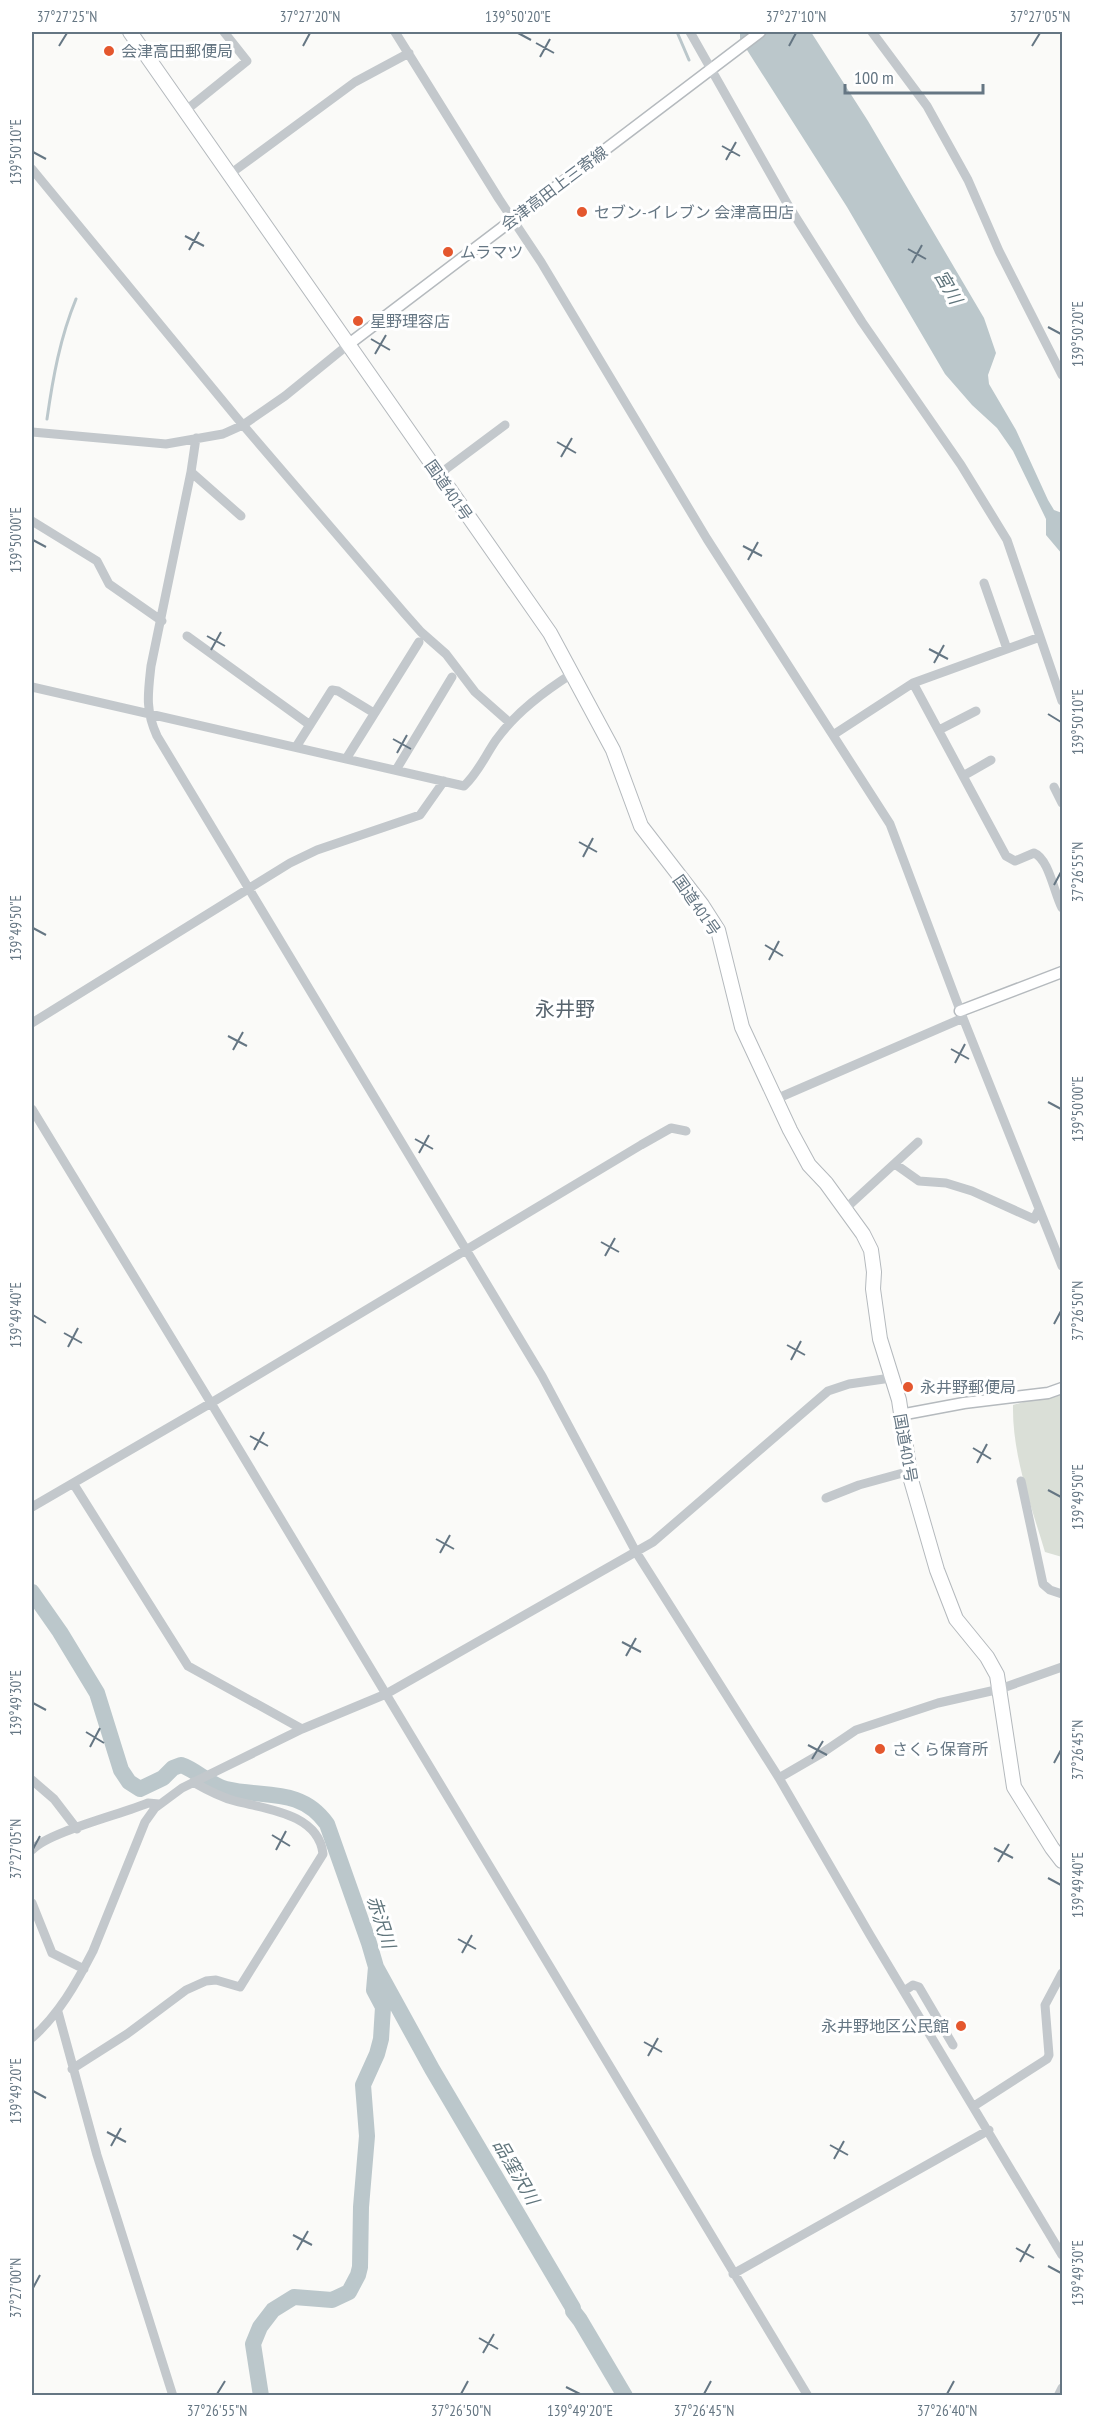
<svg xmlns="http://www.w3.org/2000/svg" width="1094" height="2427" font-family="'PT Sans Narrow','Noto Sans JP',sans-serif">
  <rect width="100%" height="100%" fill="#fafaf8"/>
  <path fill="#dadfd7" d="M 1062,1391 L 1062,1557 L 1045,1552 C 1031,1505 1012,1455 1013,1405 Z"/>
  <path fill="#bbc7cb" d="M 740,32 L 811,32 L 868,121 L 984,318 L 996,353 L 988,375 L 989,384 L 1016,430 L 1048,500 L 1054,510 L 1062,513 L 1062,554 L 1046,535 L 1046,519 L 1013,451 L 997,428 L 972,405 L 945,374 L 847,207 L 740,39 Z"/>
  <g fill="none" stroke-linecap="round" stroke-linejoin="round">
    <path stroke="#bbc7cb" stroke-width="3" d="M 677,32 L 689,60
      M 47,419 C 53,377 60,338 76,299"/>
    <path stroke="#bbc7cb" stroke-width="16" d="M 32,1592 L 60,1632 L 97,1693 L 121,1770 L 129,1782 L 140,1789 L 163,1778 L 173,1768 L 181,1765 C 197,1770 209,1785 226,1789 C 264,1798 301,1787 327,1824 L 369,1943 L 376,1967 L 374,1990 L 383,2007 L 381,2039 L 377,2054 L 363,2085 L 367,2136 L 361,2207 L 360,2267 L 358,2275 L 349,2292 L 332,2300 L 294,2297 L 273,2310 L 260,2327 L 253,2344 L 261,2396
      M 376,1967 L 432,2069 L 573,2308 L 573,2311 L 580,2320 L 625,2396"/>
    <defs>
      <path id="major" d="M 349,344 L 760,32
        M 960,1011 L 1062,972
        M 900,1415 L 964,1403 L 1048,1393 L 1062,1388"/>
      <path id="highway" d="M 130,32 L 550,633 L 613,750 L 641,826 L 702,905 L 718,930 L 742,1027 L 790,1130 L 809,1165 L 826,1183 L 863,1234 L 871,1250 L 874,1272 L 873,1289 L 880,1339 L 899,1400 L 911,1480 L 937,1570 L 956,1619 L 987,1657 L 997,1675 L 1014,1787 L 1052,1848 L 1062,1861"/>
    </defs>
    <use href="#major" stroke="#b5babe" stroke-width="13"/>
    <use href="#highway" stroke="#b4b9bd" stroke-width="16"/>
    <path stroke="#c3c8cc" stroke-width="9" d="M 395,32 L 499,199 L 541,262 L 707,539 L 890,824 L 963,1018 L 1062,1266
      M 690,32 L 788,205 L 862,322 L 961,465 L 1007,540 L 1062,701
      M 872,32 L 927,106 L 968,180 L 999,251 L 1062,375
      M 185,111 L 247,61 L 224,32
      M 32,169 L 237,418 L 405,614 L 421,632 L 446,654 L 475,692 L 510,723
      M 230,174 L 355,82 L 409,53
      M 32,432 L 166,444 L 223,434 L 243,425 L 285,396 L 349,344
      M 196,438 L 191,472 L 151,666 C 148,693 145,710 157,736 L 542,1376 L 636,1552 L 779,1778 L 870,1935 L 1062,2255
      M 191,472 L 241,516
      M 438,475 L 505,425
      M 32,521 L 97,561 L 109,584 L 162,621
      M 984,583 L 1007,649
      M 187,636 L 310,725
      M 913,683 L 1006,856 L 1015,861 L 1034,853 C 1049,859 1054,893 1062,908
      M 32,687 L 464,786 C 478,773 485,756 496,740 C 516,712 545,691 573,673
      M 939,730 L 976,711
      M 833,735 L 913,683 L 1040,637
      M 296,747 L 332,690 L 338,691 L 374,713
      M 346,759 L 419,642
      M 396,770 L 452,677
      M 963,776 L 991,760
      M 1054,787 L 1062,803
      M 32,1023 L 290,863 L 317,850 L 420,815 L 444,781
      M 776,1099 L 963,1018
      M 32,1109 L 211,1403 L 808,2396
      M 895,1164 L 919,1181 L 946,1183 L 972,1191 L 1034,1219 L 1039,1209
      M 845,1209 L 918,1142
      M 1021,1481 L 1043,1584 L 1050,1590 L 1062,1594
      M 73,1483 L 188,1666 L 302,1729
      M 826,1498 L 859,1485 L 910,1471
      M 32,1507 L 211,1403 L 641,1145 L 671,1128 L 686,1131
      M 779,1778 L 822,1753 L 856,1730 L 938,1703 L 1000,1689 L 1062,1667
      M 32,1780 L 54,1799 L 77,1829
      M 32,1850 C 48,1832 122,1814 148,1803 L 159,1804
      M 32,1903 L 52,1953 L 84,1969
      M 904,1991 L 913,1985 L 919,1987 L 953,2045
      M 58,2012 L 97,2155 L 173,2396
      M 32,2038 C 59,2014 76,1984 93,1951 L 145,1822 L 155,1808 L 182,1788 L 302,1729 L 386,1694 L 653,1542 L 828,1391 L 849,1384 L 891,1378
      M 72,2069 L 127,2034 L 186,1990 L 206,1981 L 216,1980 L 240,1987 L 323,1854 C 319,1814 267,1809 235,1801 C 220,1797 207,1790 193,1782
      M 974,2106 L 1047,2059 L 1049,2055 L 1045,2005 L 1062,1973
      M 733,2274 L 989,2130
      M 1058,2396 L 1062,2388"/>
    <use href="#major" stroke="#fff" stroke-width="10"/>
    <use href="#highway" stroke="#fff" stroke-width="14"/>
  </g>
  <path fill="none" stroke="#657683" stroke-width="2" d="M 518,33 L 531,40M 536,43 L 554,53M 59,46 L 67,33M 303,46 L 310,33M 789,46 L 796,33M 1032,46 L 1040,33M 540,57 L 550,39M 722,146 L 740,156M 33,152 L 46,159M 726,160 L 736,142M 185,236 L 204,246M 908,249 L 926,259M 189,250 L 199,232M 912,263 L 922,245M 1048,327 L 1061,334M 371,339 L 390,350M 375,354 L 386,335M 557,442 L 576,453M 561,457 L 572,438M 33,540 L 46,547M 743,546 L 762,556M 748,560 L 758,542M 207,636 L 225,646M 929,649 L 948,659M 211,650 L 221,632M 934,663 L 944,645M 1048,714 L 1061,722M 393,739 L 411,749M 397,753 L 407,735M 579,842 L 597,852M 583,857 L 593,838M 1054,885 L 1061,872M 33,928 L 46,935M 765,945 L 783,956M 769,960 L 779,941M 228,1036 L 247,1046M 951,1049 L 969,1059M 233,1050 L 243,1032M 955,1063 L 965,1044M 1048,1102 L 1061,1109M 415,1139 L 433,1149M 419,1153 L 429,1135M 601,1242 L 619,1252M 605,1256 L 615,1238M 33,1315 L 46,1323M 1054,1324 L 1061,1311M 64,1333 L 82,1343M 787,1345 L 805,1355M 68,1347 L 78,1328M 791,1360 L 801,1341M 250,1436 L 268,1446M 973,1448 L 991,1459M 254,1450 L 264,1432M 977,1463 L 987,1444M 1048,1490 L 1061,1497M 436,1539 L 454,1549M 440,1553 L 450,1535M 622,1642 L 641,1652M 626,1656 L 636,1638M 33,1703 L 46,1710M 86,1732 L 104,1743M 808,1745 L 827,1755M 90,1747 L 100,1728M 812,1759 L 823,1741M 1054,1763 L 1061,1750M 272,1835 L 290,1846M 994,1848 L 1013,1858M 33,1849 L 40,1836M 276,1850 L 286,1831M 998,1862 L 1009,1844M 1048,1878 L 1061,1885M 458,1939 L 476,1949M 462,1953 L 472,1935M 644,2042 L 662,2052M 648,2056 L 658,2038M 33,2091 L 46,2098M 107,2132 L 126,2142M 830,2145 L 848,2155M 111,2146 L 121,2128M 834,2159 L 844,2141M 293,2235 L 312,2245M 1016,2248 L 1034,2258M 297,2250 L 308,2231M 1020,2262 L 1030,2244M 1048,2266 L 1061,2273M 33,2288 L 40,2275M 479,2338 L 498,2349M 483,2353 L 494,2334M 566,2387 L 580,2394M 217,2394 L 225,2381M 461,2394 L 468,2381M 704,2394 L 711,2381M 947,2394 L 954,2381"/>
  <g fill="#e4572e" stroke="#fff" stroke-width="2">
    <circle cx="109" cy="51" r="6"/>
    <circle cx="582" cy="212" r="6"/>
    <circle cx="448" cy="252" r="6"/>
    <circle cx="358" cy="321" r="6"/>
    <circle cx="908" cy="1387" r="6"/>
    <circle cx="880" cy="1749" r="6"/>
    <circle cx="961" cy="2026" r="6"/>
  </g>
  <g text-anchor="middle" stroke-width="6" stroke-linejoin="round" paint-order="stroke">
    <g font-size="16" fill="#657683" stroke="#fff" text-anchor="start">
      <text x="121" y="57">会津高田郵便局</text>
      <text x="594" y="218">セブン-イレブン 会津高田店</text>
      <text x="460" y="258">ムラマツ</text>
      <text x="370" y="327">星野理容店</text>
      <text x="920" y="1393">永井野郵便局</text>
      <text x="892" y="1755">さくら保育所</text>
      <text x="949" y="2032" text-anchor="end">永井野地区公民館</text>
    </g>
    <g font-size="16" fill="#657683" stroke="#fff">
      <text transform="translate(554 188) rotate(-37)" y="6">会津高田上三寄線</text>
      <text transform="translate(449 490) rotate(55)" y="6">国道401号</text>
      <text transform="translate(697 905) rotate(55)" y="6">国道401号</text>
      <text transform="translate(906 1448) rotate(80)" y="6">国道401号</text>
    </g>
    <g font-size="18" font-style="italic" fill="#60757c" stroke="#fff">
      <text transform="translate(948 287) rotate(60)" y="6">宮川</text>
      <text transform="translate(381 1922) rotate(72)" y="6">赤沢川</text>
      <text transform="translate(516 2172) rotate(60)" y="6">品窪沢川</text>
    </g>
    <g font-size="20" fill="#57646e" stroke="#fff">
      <text x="565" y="1016">永井野</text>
    </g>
  </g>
  <rect width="1094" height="2427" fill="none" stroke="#ffffff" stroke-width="66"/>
  <path d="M845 84v9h138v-9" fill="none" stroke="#657683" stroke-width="3"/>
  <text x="854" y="84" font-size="18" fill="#657683" stroke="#ffffff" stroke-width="4.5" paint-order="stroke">100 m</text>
  <rect x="33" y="33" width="1028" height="2361" fill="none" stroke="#657683" stroke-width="2"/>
  <g font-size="15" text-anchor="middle" fill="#657683">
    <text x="67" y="22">37°27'25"N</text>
    <text x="310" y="22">37°27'20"N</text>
    <text x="518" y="22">139°50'20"E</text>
    <text x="796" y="22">37°27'10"N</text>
    <text x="1040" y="22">37°27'05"N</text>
    <text transform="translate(16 152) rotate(-90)" y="5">139°50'10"E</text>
    <text transform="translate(1078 334) rotate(-90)" y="5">139°50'20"E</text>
    <text transform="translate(16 540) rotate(-90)" y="5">139°50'00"E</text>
    <text transform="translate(1078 722) rotate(-90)" y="5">139°50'10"E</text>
    <text transform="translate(1078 872) rotate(-90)" y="5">37°26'55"N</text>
    <text transform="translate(16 928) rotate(-90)" y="5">139°49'50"E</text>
    <text transform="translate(1078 1109) rotate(-90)" y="5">139°50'00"E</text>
    <text transform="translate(1078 1311) rotate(-90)" y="5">37°26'50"N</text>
    <text transform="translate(16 1315) rotate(-90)" y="5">139°49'40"E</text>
    <text transform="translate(1078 1497) rotate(-90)" y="5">139°49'50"E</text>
    <text transform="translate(16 1703) rotate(-90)" y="5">139°49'30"E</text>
    <text transform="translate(1078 1750) rotate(-90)" y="5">37°26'45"N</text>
    <text transform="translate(16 1849) rotate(-90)" y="5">37°27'05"N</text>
    <text transform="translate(1078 1885) rotate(-90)" y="5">139°49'40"E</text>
    <text transform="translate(16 2091) rotate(-90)" y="5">139°49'20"E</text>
    <text transform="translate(1078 2273) rotate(-90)" y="5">139°49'30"E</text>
    <text transform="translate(16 2288) rotate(-90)" y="5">37°27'00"N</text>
    <text x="217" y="2416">37°26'55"N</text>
    <text x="461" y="2416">37°26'50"N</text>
    <text x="580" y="2416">139°49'20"E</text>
    <text x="704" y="2416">37°26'45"N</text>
    <text x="947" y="2416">37°26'40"N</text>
  </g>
</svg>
